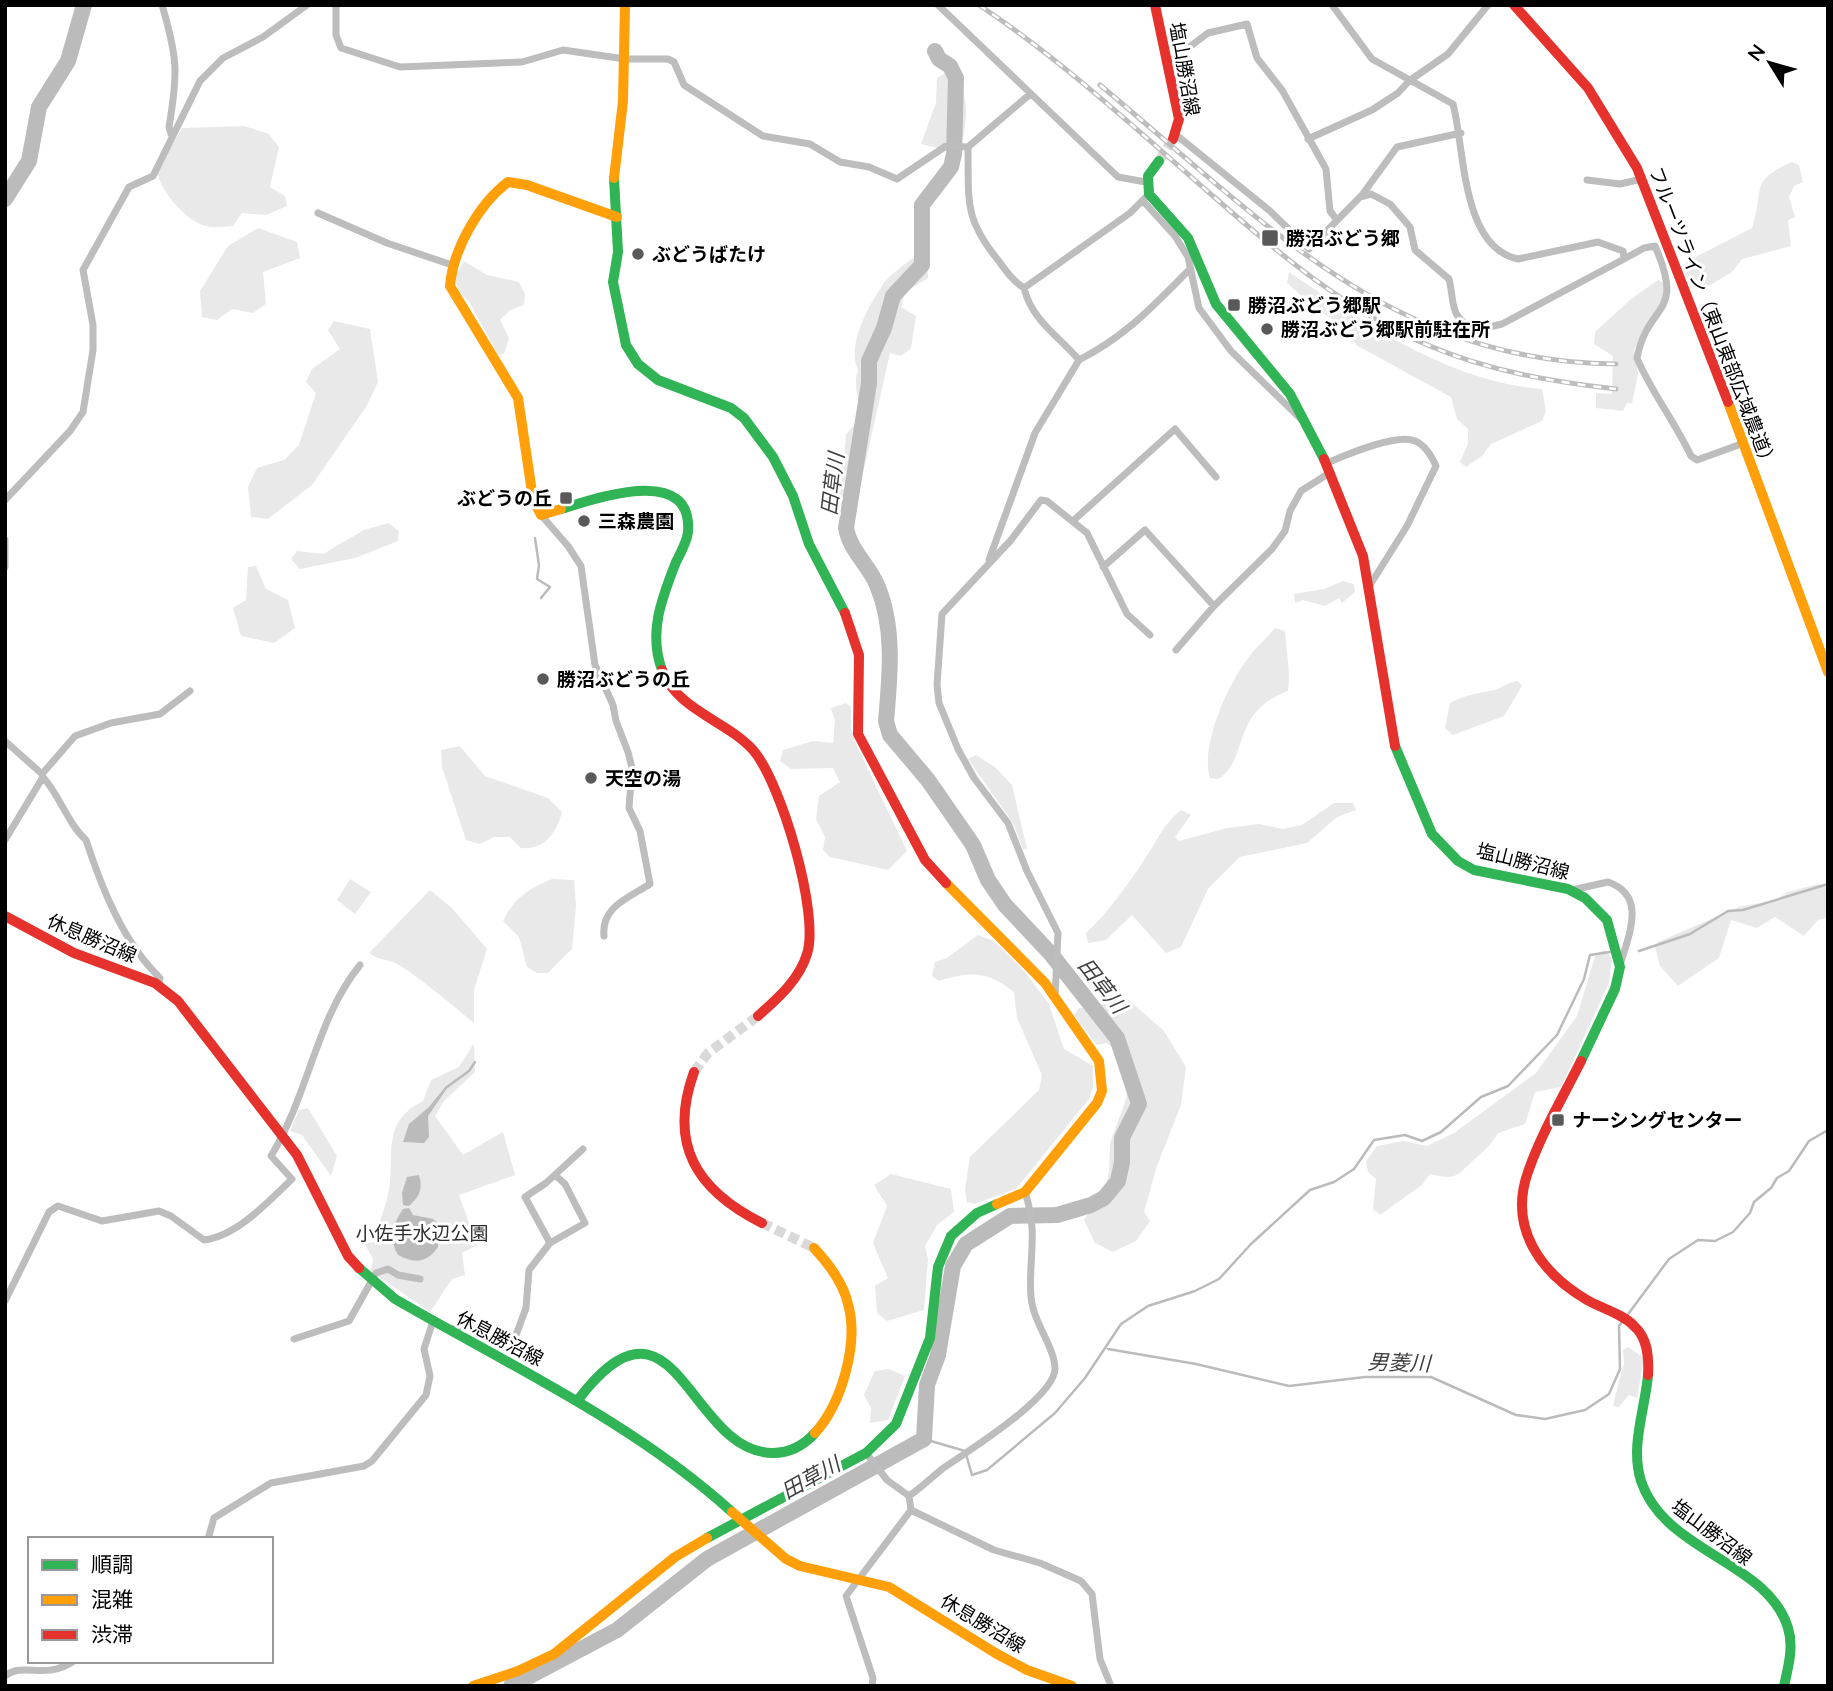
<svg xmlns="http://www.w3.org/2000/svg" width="1833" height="1691" font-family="Lato,'Noto Sans JP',sans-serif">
  <rect width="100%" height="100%" fill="#fff"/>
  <path fill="#e9e9e9" d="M 949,71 C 970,88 968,117 962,142 L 946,142 L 938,148 L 921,144 L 936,103 L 937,78 Z
    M 244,126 L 269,134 L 279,147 L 270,187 L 285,196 L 287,206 L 266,215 L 242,213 L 233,226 C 225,226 217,228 210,227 C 188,224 161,192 157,172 L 182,128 Z
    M 1792,162 L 1799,165 L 1803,182 L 1794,186 L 1789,197 L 1795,217 L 1788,220 L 1791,246 L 1742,259 L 1732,272 L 1702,290 L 1691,286 L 1684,271 L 1686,262 L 1752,228 C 1765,189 1748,181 1792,162 Z
    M 258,228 L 297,242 L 300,258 L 263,272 L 266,304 L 253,313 L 232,309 L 217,320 L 202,317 L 200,291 L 228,246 Z
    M 914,257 L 927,262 L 928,278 L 905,292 L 901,307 L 916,316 L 911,348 L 901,356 L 890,353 L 856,504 L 838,505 L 834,487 L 844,461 L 846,434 C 873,410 849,397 858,370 C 846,345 869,305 884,283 C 891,273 905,265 914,257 Z
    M 464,261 L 487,275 L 519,282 L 525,294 L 524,305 L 510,310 L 500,320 L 509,338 L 504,354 L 498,355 L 470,303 L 458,290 L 455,277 Z
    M 1289,272 C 1364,323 1449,382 1542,389 L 1546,411 L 1542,421 L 1491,444 L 1482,456 L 1466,467 L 1460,462 L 1468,444 L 1468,429 L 1457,419 L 1451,397 L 1356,345 L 1347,329 L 1313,306 L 1287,283 Z
    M 1658,280 L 1667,284 L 1663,299 L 1634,350 L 1638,374 L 1632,404 L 1627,403 L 1623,411 L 1596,408 L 1596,393 L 1612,394 L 1613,356 L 1594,344 L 1595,332 L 1631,299 Z
    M 334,321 L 370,329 L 378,382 L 366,407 L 312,485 L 268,519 L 251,517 L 248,487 L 257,468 L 284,460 L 299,445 L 316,393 L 306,382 L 312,369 L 340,349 L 328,330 Z
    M 388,523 L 399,531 L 398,541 L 355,558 L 300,569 L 291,559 L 297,551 L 323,554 L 364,530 Z
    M 256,566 L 266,589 L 288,600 L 295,628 L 274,643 L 241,636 L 233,608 L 246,600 L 248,567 Z
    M 1343,581 L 1354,584 L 1355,592 L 1342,603 L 1339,598 L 1325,606 L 1303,600 L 1295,603 L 1294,594 L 1324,589 Z
    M 1275,628 L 1285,631 C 1286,652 1291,671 1288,691 C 1229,714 1251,755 1219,779 L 1210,778 C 1200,746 1227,687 1246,661 C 1254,649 1266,639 1275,628 Z
    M 1518,681 L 1522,686 L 1504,716 L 1453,735 L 1445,728 L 1450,703 C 1466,695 1473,694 1490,691 C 1500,690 1507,682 1518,681 Z
    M 846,703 L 851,707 L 851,728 L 857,746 L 907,851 L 888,870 L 830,857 L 823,850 L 825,837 L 816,819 L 819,796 L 840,782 L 833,768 L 791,769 L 780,761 L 783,750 L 813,741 L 833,743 L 835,721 L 831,708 Z
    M 460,746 L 485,776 L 548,798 L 562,812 C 556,834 544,850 521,848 L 510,837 L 494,837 L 480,844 L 466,840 L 442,767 L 441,750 Z
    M 976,755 L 995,767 L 1012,785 L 1027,849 L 1023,849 L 1013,823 L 968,759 Z
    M 1334,803 L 1353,803 L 1356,810 L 1337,817 L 1307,843 L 1240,857 L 1208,889 L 1181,947 L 1166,953 L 1132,915 L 1106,940 L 1088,943 L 1086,933 C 1103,919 1133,878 1146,857 C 1159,838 1162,826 1181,810 L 1191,815 L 1175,837 L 1179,841 L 1227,828 L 1259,824 L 1283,829 L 1302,825 Z
    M 350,879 L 371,892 L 355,914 L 337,900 Z
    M 552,879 L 574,880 L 576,906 L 572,949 L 548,973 L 537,973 L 527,967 L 519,937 L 503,921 C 513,898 530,888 552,879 Z
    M 1818,884 L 1828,887 L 1828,917 L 1818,920 L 1804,936 L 1775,917 L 1757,928 L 1731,920 L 1719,958 L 1678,986 L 1660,966 L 1655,947 L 1658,942 L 1741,906 L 1775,901 L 1788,892 Z
    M 430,890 L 452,908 L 487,949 L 474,990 L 474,1023 C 449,1003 426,982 399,965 C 390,959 379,961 369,953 Z
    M 978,935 L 994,941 L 1024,971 L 1049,1004 L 1064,1049 L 1093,1066 L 1093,1088 L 1089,1099 L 1016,1189 L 974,1204 L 967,1202 L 965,1189 L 970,1157 L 1039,1090 L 1042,1075 L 1017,1018 L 1014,992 C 987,971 971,971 939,981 L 932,976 L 935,962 L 947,958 Z
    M 1605,950 L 1612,959 L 1609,983 L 1561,1087 L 1535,1092 L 1525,1124 L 1498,1133 C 1491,1145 1485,1150 1475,1159 C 1456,1175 1459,1181 1430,1174 L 1422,1185 L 1380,1215 L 1373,1209 L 1376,1179 L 1368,1172 L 1366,1161 L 1377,1146 L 1403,1141 L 1427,1146 L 1454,1133 L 1536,1073 L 1577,1016 L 1596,953 Z
    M 1115,988 L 1164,1031 L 1186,1067 L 1181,1105 L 1157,1166 L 1144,1212 L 1150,1221 L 1136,1241 L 1113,1252 L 1095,1243 L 1084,1220 L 1104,1191 L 1109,1173 L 1110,1143 L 1126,1099 L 1130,1062 L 1107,1043 L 1097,1045 L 1074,1015 L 1079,1008 L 1100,1007 Z
    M 474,1043 L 475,1072 L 444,1101 L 435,1116 L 463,1155 L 503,1132 L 515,1175 L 459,1195 L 477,1245 L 462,1253 L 465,1275 L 452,1279 L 430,1312 L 371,1271 L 373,1259 L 364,1243 L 376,1242 C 377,1225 383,1214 387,1199 C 398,1159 377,1124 423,1101 L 431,1080 L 459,1067 Z
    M 308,1108 L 337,1156 L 331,1176 L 302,1135 L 290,1131 L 299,1110 Z
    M 891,1174 L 951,1189 L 954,1212 L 937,1225 L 925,1246 L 928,1259 L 924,1310 L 887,1321 L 877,1313 L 875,1286 L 888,1278 L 873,1243 L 887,1206 L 874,1185 Z
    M 1628,1347 L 1644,1358 L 1637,1398 L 1629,1395 L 1618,1408 L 1613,1405 L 1624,1363 L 1623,1350 Z
    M 889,1369 L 905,1376 L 888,1420 L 870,1423 L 871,1408 L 864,1395 L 875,1371 Z"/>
  <path fill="#bbb" d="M 446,1086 L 448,1087 L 428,1116 L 429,1137 L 424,1143 L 403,1142 L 409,1124 L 429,1107 Z
    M 419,1175 C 423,1189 420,1196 409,1206 L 403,1205 L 402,1193 L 407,1177 Z
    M 409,1208 L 413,1215 L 433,1219 L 439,1224 L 438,1247 C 427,1263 415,1264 398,1255 C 388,1238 393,1224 403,1209 Z"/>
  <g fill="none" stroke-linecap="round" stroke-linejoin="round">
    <path stroke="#bbb" stroke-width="2.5" d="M 535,538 L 539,565 L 537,579 L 550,587 L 541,598
      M 1639,951 L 1690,934 L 1728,911 L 1743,910 L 1828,884
      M 447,1087 L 469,1071 L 475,1062
      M 1626,1317 L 1669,1259 L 1698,1240 L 1715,1241 L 1733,1232 L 1750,1213 L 1754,1202 L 1771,1188 L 1777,1178 L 1789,1171 L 1809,1141 L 1828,1130
      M 1108,1349 L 1196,1364 L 1289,1386 L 1365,1377 L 1431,1377 L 1516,1415 L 1545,1419 L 1585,1410 L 1609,1394 L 1620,1369 L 1619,1326 L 1622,1322
      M 924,1439 L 965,1451 L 972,1475 L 987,1470 L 1055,1413 L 1085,1378 L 1121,1324 L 1148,1306 L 1195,1291 L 1219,1279 L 1251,1244 L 1310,1190 L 1334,1182 L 1354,1169 L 1374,1140 L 1405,1135 L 1422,1141 L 1441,1132 L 1481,1097 L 1508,1086 L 1557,1035 L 1584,979 L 1590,955 L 1610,952"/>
    <path stroke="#bbb" stroke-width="16" d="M 5,199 L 29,161 L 39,107 L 68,61 L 84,5
      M 511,1686 L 617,1630 L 707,1559 L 924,1439 L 927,1385 L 938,1355 L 953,1266 L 966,1244 L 1010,1216 L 1057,1215 L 1091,1205 L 1104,1198 L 1118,1181 L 1122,1162 L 1122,1138 L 1139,1104 L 1117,1038 L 1051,954 L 1005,905 L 988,880 L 973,845 L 928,780 L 890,735 L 886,721 C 890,676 895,627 877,585 C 869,565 850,551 846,528 L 869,383 L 869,361 L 884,328 L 893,296 L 922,265 L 922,205 L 951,167 L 954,154 L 956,78 L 950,66 L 939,59 L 935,51"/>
    <path stroke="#d9d9d9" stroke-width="10" stroke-dasharray="10 5" stroke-linecap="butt" d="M 694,1072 L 708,1053 L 758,1016
      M 762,1223 L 814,1248"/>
    <path stroke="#d9d9d9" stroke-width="10" stroke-dasharray="10 5" stroke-linecap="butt" d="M 1159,161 L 1173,139"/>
    <path stroke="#bdbdbd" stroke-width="7" d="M 162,5 C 178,59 178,73 169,127 L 171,134
      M 336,5 L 336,35 L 341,48 L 400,67 L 522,62 L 563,50 L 625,59 L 668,59 L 674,62 L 684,85 L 763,136 L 810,144 L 840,162 L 869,167 L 897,179 L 946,146 L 968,147 L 1029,95
      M 938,5 L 1118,177 L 1146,182
      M 1167,64 L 1208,33 L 1247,24 L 1257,58 L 1282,90 L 1326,169 L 1330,211 L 1337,220
      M 1175,134 L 1270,211 L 1309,249 L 1360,197 L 1371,194 L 1390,204 L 1410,227 L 1415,250 L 1449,279 C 1455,303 1448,318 1477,330 L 1502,324 L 1624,259 L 1623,251 L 1598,242 L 1518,259 C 1461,247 1465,149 1453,104 L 1372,59 L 1332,5
      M 1308,139 L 1372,110 L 1398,93 L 1409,81 L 1448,54 L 1488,5
      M 968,147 C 969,200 963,217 998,260 C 1006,271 1013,281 1024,288
      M 1587,180 L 1620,184 L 1642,179
      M 1362,195 L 1397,147 L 1461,133
      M 1144,202 L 1175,236 L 1188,257 L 1199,308 L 1231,351 L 1303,421
      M 318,213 L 387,243 L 452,265
      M 1624,259 L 1644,248 L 1655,246 C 1686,317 1648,301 1637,358 C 1650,390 1675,422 1691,456 L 1697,460 L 1744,443
      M 1079,360 C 1126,336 1152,307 1189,270
      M 1327,463 C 1346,455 1396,433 1415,441 C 1425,445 1432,457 1436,466 L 1407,526 L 1370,585
      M 5,500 L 70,431 L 83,412 L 93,350 L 93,325 L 83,270 L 129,187 L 153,176 L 200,81 L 223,58 L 263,37 L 307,5
      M 541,515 L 568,546 L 581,566 L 595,665 L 613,705 L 616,721 L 628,752 L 632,768 L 629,808 L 640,831 L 650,884 C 628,898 601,907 604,936
      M 1074,520 L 1175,429 L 1216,477
      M 5,540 L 5,567
      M 989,560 L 1035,433 L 1079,360 C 1059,336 1032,321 1024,288 L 1130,213 L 1149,194
      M 1103,567 L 1145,530 L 1214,606
      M 1176,650 L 1214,606 L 1272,549 L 1285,531 L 1290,511 L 1301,491 L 1331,472
      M 5,741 L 42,774
      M 43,777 C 60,796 68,824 86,840 C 102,889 123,942 160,978 L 158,985
      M 5,840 L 43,777 L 42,774 L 75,736 L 111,723 L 160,714 L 190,691
      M 1572,890 L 1608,882 C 1646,895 1630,932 1621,962
      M 1055,998 L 1058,933 L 1027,871 L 1008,823 L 974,778 L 958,749 L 939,703 L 937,685 L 942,614 L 1011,540 L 1041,500 L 1047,501 L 1087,533 L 1127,614 L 1150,635
      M 550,1243 L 585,1223 L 565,1184 L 555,1175
      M 5,1301 L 49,1212 L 58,1206 L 102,1221 L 159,1211 L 171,1216 L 204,1240 C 237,1236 268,1202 292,1179 L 271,1156 C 309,1094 316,1019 360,965
      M 449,1330 C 472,1322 493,1328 515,1338 L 526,1308 L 529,1270 L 550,1243 L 525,1197 L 546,1183 L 583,1149
      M 294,1339 L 349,1321 L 376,1273 L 388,1269 L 398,1275 L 420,1279
      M 866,1453 L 887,1480 L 909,1496 L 911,1510 L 846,1596 L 873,1678 L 872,1686
      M 909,1496 C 921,1488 931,1478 942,1469 C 965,1453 1056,1397 1055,1368 C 1054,1346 1033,1322 1031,1297 C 1028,1257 1039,1235 1025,1192
      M 911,1510 L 994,1550 L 1040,1563 L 1081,1581 L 1092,1594 L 1100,1659 L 1111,1686
      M 208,1539 L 214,1518 L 271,1483 L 364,1466 L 372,1461 L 426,1395 L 430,1376 L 424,1349 L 433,1321
      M 5,1676 C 24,1661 44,1681 74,1661"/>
    <path stroke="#30b455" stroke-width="10" d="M 1159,161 L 1148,176 L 1149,194 L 1188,238 L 1216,304 L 1290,394 L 1324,459
      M 614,178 L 618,252 L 613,282 L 626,345 L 638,364 L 658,380 L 731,408 L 744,418 L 773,457 L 793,496 L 809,544 L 845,613
      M 561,509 C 595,499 693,463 688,532 C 687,542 680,554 676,562 C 662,598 648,632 662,670
      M 1395,746 L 1432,834 L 1458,861 L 1474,870 L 1568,889 L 1585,898 L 1607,920 L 1620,967 L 1615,989 L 1581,1061
      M 359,1268 L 395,1299 C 509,1365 634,1423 732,1512
      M 1648,1375 C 1645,1410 1630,1446 1641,1481 C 1665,1553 1768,1561 1788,1628 C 1794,1647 1788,1668 1784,1686
      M 578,1400 C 676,1271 688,1453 773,1453 C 790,1453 804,1445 815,1433
      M 707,1538 L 866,1453 L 896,1424 L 930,1338 L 938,1267 L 951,1236 L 977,1213 L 997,1204"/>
    <path stroke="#ff9f0a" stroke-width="10" d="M 614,178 L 623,101 L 625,5
      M 1728,402 L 1828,672
      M 561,509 L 541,515 L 533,499 L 518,398 L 450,286 C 453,249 479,204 508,182 L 527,185 L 617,217
      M 946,883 L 1045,983 L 1099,1061 L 1102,1091 L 1097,1103 L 1025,1192 L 997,1204
      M 814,1248 C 829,1264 843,1282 848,1304 C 859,1343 842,1403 815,1433
      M 732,1512 L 786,1559 L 800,1566 L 889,1587 L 997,1654 L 1027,1670 L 1072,1686
      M 473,1686 L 518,1671 L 554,1654 L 675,1557 L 707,1538"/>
    <path stroke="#e5322d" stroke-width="10" d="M 1155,5 L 1179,119 L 1173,139
      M 1514,5 L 1588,88 L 1637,168 L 1728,402
      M 1324,459 L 1363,556 L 1395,746
      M 845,613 L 859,655 L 858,734 L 925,860 L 946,883
      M 662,670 C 678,711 726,720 753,750 C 781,782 820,914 807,954 C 799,980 778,998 758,1016
      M 5,916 L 74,953 L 155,983 L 178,1001 L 297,1155 L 348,1256 L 359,1268
      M 1581,1061 C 1563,1097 1541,1134 1528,1172 C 1508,1228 1541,1273 1587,1300 C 1601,1308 1623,1314 1634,1326 C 1648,1338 1649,1358 1648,1375
      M 694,1072 C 668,1144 696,1190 762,1223"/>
    <defs>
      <path id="rail" d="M 979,5 C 1063,61 1137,130 1213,196 C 1279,254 1348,312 1430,346 C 1489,371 1553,382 1616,389
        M 1100,85 C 1261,219 1391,362 1616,364"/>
    </defs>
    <use href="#rail" stroke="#bdbdbd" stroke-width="5"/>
    <use href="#rail" stroke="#fff" stroke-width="2.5" stroke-dasharray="8" stroke-linecap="butt"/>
  </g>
  <g fill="#595959" stroke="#fff" stroke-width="2.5">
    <rect x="1261" y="229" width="18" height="18" rx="3.5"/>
    <circle cx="638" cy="254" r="7"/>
    <rect x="1227" y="298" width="14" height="14" rx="3.5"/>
    <circle cx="1267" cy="329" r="7"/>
    <rect x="559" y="491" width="14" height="14" rx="3.5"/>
    <circle cx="584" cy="521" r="7"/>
    <circle cx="543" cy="679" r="7"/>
    <circle cx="591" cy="778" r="7"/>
    <rect x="1551" y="1113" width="14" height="14" rx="3.5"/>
  </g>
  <g text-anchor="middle" stroke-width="6" stroke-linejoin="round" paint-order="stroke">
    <g font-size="19" fill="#000" stroke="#fff">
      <text transform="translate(1185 69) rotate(80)" y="7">塩山勝沼線</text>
      <text transform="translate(1713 318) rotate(69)" y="7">フルーツライン（東山東部広域農道）</text>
      <text transform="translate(1523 861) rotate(14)" y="7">塩山勝沼線</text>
      <text transform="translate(92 938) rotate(23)" y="7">休息勝沼線</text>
      <text transform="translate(500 1338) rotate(28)" y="7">休息勝沼線</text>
      <text transform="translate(1712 1532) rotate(37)" y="7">塩山勝沼線</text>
      <text transform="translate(983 1623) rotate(31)" y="7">休息勝沼線</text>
    </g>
    <g font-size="19" font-weight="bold" fill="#000" stroke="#fff" text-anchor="start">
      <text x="1286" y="245">勝沼ぶどう郷</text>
      <text x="652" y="261">ぶどうばたけ</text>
      <text x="1248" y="312">勝沼ぶどう郷駅</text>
      <text x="1281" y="336">勝沼ぶどう郷駅前駐在所</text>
      <text x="552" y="505" text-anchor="end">ぶどうの丘</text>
      <text x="598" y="528">三森農園</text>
      <text x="557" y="686">勝沼ぶどうの丘</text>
      <text x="605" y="785">天空の湯</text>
      <text x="1572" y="1127">ナーシングセンター</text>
    </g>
    <g font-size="19" fill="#2e2e2e" stroke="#fff">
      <text x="422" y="1240">小佐手水辺公園</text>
    </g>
    <g font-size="21" font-style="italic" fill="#3f3f3f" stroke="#fff">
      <text transform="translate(833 484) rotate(-83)" y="7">田草川</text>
      <text transform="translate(1102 986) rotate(52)" y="7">田草川</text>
      <text transform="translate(1399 1363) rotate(2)" y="7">男菱川</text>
      <text transform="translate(811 1478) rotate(-29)" y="7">田草川</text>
    </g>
  </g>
  <rect width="1833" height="1691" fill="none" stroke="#000000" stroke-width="14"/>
  <rect x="28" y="1537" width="245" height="126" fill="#ffffff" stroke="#999999" stroke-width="2"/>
  <rect x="42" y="1560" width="35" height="10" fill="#30b455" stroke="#999999" stroke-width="2"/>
  <text x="91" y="1572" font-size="21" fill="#000000">順調</text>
  <rect x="42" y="1595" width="35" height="10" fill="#ff9f0a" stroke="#999999" stroke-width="2"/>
  <text x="91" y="1607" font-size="21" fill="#000000">混雑</text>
  <rect x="42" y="1630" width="35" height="10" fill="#e5322d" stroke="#999999" stroke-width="2"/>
  <text x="91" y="1642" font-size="21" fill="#000000">渋滞</text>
  <g transform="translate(1770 63) rotate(307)" stroke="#ffffff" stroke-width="5" paint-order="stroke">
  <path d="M0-5L12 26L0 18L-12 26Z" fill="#000000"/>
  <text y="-10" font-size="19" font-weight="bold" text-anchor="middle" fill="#000000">N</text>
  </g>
</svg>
